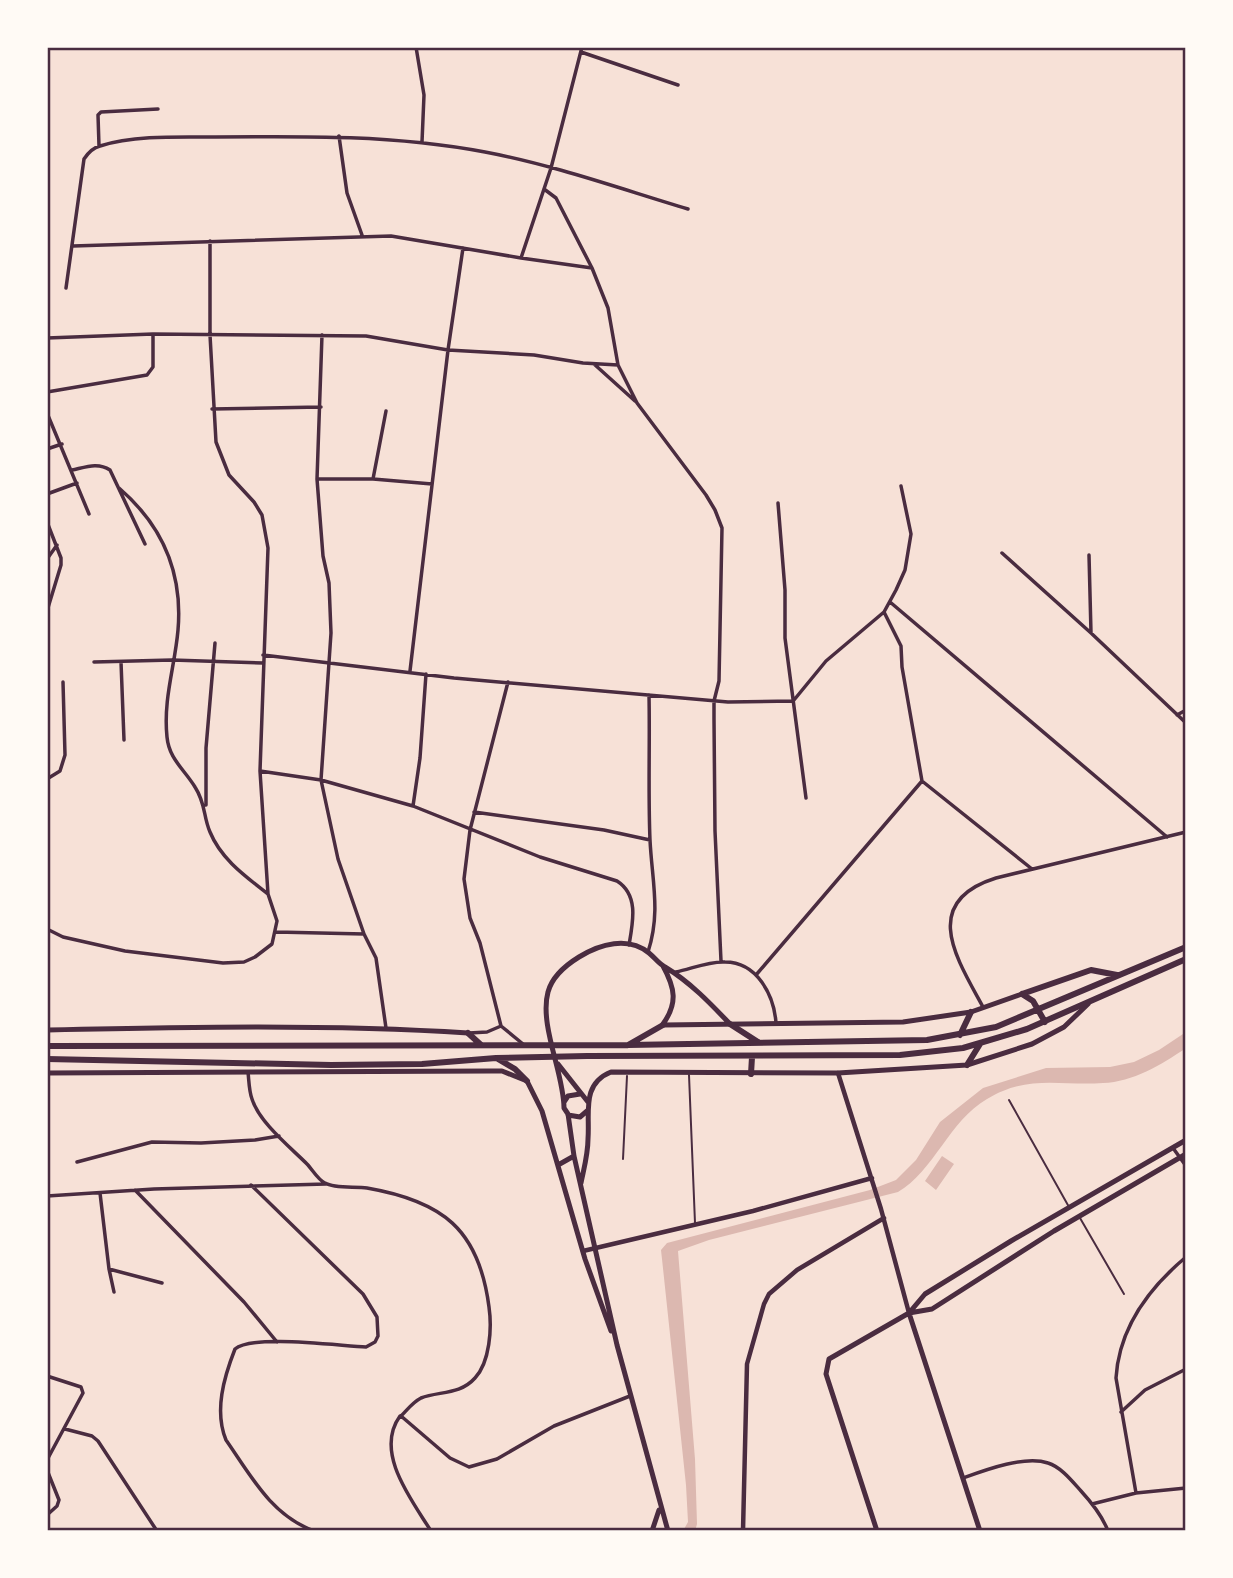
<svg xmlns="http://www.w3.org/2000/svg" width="1233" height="1578" font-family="Cabin,sans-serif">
  <rect width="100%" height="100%" fill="#f7e1d7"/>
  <path fill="#dcb8b0" d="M 1186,1032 L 1186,1048 C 1161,1065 1133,1082 1103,1083 C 1059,1086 1029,1074 987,1099 C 949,1121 934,1171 898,1192 L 709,1240 L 678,1251 L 695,1459 L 697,1524 L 695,1531 L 683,1531 L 688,1522 L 686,1485 L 662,1259 L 661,1250 L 667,1243 L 870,1190 L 896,1180 L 916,1160 L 940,1122 L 983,1088 L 1046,1068 L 1110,1067 L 1134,1062 L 1159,1050 Z
    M 942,1156 L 954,1164 L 936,1190 L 925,1181 Z"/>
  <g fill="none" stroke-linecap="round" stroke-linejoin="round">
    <path stroke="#4a2c40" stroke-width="2" d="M 689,1075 L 695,1223
      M 1009,1100 L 1069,1207
      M 623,1159 L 627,1076
      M 1080,1218 L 1124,1294"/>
    <path stroke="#4a2c40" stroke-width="3.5" d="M 416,47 L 424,95 L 422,142
      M 581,52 L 678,85
      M 339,136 L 347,193 L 362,235
      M 99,146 L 98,115 L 101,112 L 158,109
      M 544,189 L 556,198 L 592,268 L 608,308 L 618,365 L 637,403 L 706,495 L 715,510 L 722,528 L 719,681 L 714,701 L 714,719 L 715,831 L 721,961
      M 73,246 L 391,236 L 521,258 L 592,268
      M 521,258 L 551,168 L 582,47
      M 66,288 L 84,159 C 88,153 92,148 100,146 C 134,135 180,137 215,137 C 306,136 395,135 485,152 C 554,165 621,189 688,209
      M 322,335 L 317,479 L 323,556 L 329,583 L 331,633 L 321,780 L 338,859 L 364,934 L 376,958 L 386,1028
      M 47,338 L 153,334 L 366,336 L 448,350 L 534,355 L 583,363 L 618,365
      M 594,364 L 635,401
      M 47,392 L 147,375 L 153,367 L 153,334
      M 212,409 L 321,407
      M 47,413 L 89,514
      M 47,449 L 62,444
      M 72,470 C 86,467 98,462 110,470 L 145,544
      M 317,479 L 373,479 L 432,484
      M 373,479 L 386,411
      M 119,488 C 163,526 183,572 178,630 C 175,666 163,699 167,737 C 169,759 184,769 195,787 C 206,804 203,816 210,832 C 221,859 245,876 268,894
      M 47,494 L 77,483
      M 778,503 L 785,590 L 785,638 L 806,798
      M 47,522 L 61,558 L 61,565 L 47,611
      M 1002,553 L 1091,633 L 1186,723
      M 1089,555 L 1091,633
      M 47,559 L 57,545
      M 890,602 L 1167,837
      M 884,612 L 901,646 L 902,667 L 922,781 L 1032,869
      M 263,655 L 454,678 L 728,702 L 793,701
      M 94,662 L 172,660 L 263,663
      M 121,662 L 124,740
      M 410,671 L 448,350 L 463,248
      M 508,682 L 470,830 L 464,879 L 470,918 L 480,943 L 501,1026 L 523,1044
      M 794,700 L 826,661 L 884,612 L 896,590 L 905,570 L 911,534 L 901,486
      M 1177,715 L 1186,710
      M 260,771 L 321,780 L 413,806 L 540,857 L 617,881 C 639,895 633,922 629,945
      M 47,779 L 60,771 L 65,755 L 63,682
      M 206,805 L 206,748 L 215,643
      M 413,806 L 420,758 L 426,674
      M 474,812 L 604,830 L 650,840
      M 47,929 L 63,937 L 125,951 L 223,963 L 244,962 L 255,957 L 272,944 L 277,921 L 268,894 L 260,771 L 268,548 L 262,515 L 254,502 L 229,475 L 216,442 L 210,335 L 210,241
      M 276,932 L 364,934
      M 648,952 C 661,912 652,881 650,840 C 648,792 650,743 649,695
      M 676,972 C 691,969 709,961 725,962 C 757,962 774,995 776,1023
      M 756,975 L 922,781
      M 983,1007 C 957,959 919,902 996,878 L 1186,832
      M 469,1033 L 487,1032 L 501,1026
      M 248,1072 C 249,1081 249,1091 252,1099 C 259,1122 290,1147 307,1164 C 312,1169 318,1180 325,1183 C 335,1189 356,1186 367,1188 C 442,1201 479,1229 489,1307 C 492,1328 490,1362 475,1378 C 460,1395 439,1391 421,1398 C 413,1402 407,1410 401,1416 L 450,1458 L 469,1467 L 497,1459 L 554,1426 L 630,1396
      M 1173,1148 L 1186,1166
      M 77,1162 L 152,1142 L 201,1143 L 255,1140 L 279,1136
      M 251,1185 L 363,1294 L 377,1317 L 378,1336 L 375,1342 L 366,1347 C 340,1346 253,1334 235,1349 C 224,1377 214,1411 226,1440 C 251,1476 271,1515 314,1531
      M 135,1190 L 244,1302 L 277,1342
      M 100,1193 L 109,1269 L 114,1292
      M 47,1196 L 154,1189 L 326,1184
      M 109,1269 L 162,1283
      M 47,1376 L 81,1387 L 83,1393 L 47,1460
      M 1121,1412 L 1145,1390 L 1186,1369
      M 400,1416 C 374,1452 411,1499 431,1531
      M 65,1429 L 92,1436 L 98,1441 L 157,1531
      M 47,1470 L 59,1500 L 57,1506 L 47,1515
      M 963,1478 C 985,1470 1025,1455 1048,1463 C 1061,1467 1072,1481 1081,1491 C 1092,1503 1102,1515 1108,1531
      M 1136,1493 L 1116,1378 C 1119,1329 1149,1288 1186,1257
      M 1092,1504 L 1136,1493 L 1186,1488"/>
    <path stroke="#4a2c40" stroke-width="4.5" d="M 838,1073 L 881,1209 L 909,1313
      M 583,1251 L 753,1211 L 872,1178
      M 743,1531 L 747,1364 L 764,1304 L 769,1294 L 797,1270 L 884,1218"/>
    <path stroke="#4a2c40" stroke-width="5" d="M 663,966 C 675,988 678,1003 663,1024
      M 663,1025 L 903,1022 L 971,1012 L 1022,994
      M 47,1030 C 188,1027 328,1024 468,1033
      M 558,1064 L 588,1102
      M 47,1073 L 491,1071 L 502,1071 L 527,1081 L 542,1111 L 585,1259 L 611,1331
      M 564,1102 L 568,1096 L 580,1094
      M 568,1115 L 580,1117 L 587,1111
      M 558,1165 L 574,1156
      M 581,1183 C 584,1168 588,1154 588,1139 C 590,1113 581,1084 611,1072 L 838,1073 L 967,1065 L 1032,1044 L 1064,1027 L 1088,1004
      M 909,1313 L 932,1309 L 1054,1231 L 1186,1154
      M 909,1313 L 980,1531
      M 652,1531 L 659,1510
      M 668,1531 L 617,1345 L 574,1156 L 568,1114 L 564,1108 C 564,1074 539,1025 548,992 C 552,977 566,965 579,957 C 600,944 628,936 649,953 C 655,958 659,964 665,967 C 690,982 710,1003 730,1024
      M 877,1531 L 826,1374 L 829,1359 L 909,1313 L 925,1294 L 1011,1241 L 1186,1140"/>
    <path stroke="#4a2c40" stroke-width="6" d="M 1022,994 L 1091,970 L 1117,975
      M 1022,994 L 1033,1001 L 1045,1022
      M 730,1024 L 758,1042
      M 468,1033 L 480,1044
      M 960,1035 L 971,1012
      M 628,1045 L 663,1025
      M 47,1046 L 628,1045 L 927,1040 L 996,1027 L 1186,947
      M 47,1059 L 331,1065 L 422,1064 L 496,1058 L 587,1056 L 900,1055 L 963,1048 L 1027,1029 L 1186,959
      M 498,1059 L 515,1069 L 527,1081
      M 967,1065 L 980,1044
      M 751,1074 L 752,1057"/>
  </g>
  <rect width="1233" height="1578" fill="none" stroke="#fffaf5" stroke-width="98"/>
  <rect x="49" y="49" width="1135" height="1480" fill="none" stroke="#4a2c40" stroke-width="2.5"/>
</svg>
